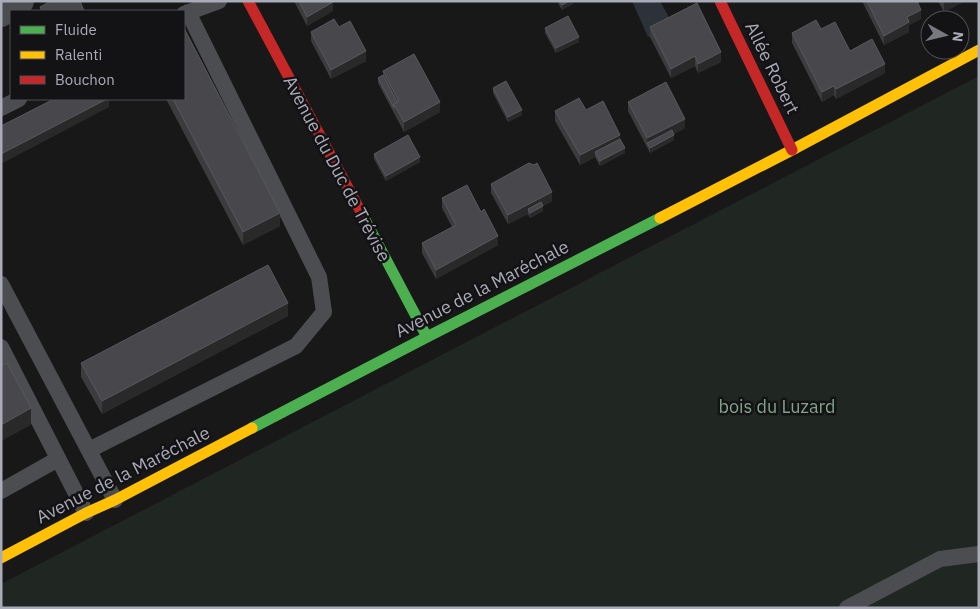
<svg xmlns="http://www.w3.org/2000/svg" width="980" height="609" font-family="'IBM Plex Sans',sans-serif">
  <rect width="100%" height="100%" fill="#181818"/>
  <path fill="#202722" d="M 979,76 L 979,608 L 1,608 L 1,584 Z"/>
  <path fill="#2c313a" d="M 632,1 L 660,1 L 673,25 L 648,37 Z"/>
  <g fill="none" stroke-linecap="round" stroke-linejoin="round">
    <path stroke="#4c4d51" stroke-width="16" d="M 184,14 L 219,1
      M 1,108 L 19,99
      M 1,284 L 115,500
      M 1,347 L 86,513
      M 89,450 L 296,346 L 324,312 L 319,277 L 188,12
      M 1,491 L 58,459
      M 847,608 L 940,559 L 979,554"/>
    <path stroke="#4c4d51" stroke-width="28" d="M 1,13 L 20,1"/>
    <path stroke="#4caf50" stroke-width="11" d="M 362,214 L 427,337
      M 252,428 L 427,337 L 660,218"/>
    <path stroke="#ffc107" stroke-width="11" d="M 660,218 L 792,150 L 979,50
      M 1,558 L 86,513 L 115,500 L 252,428"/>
    <path stroke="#c62828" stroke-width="11" d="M 248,1 L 362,214
      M 720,1 L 792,150"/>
  </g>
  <path fill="#3c3c3f" d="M 294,1 L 332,1 L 333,11 L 307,26 Z
    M 557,1 L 573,1 L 573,4 L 562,10 Z
    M 862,1 L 917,1 L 921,19 L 909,25 L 909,32 L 884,45 Z
    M 938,1 L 965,1 L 944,12 Z
    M 339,27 L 366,61 L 331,79 L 311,41 L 311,32 Z
    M 650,27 L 721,62 L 698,73 L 695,66 L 671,78 L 650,37 Z
    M 545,28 L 579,42 L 556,53 L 545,33 Z
    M 821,29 L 850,51 L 885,73 L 836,99 L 834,95 L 822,102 L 792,43 L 792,33 Z
    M 383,71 L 440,112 L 404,132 L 378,83 L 378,78 L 383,75 Z
    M 493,88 L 522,115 L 508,122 L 493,93 Z
    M 166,99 L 184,99 L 280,226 L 243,245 Z
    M 628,102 L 685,128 L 674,134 L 674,140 L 650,153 L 628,111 Z
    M 555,111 L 620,139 L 625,153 L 600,166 L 595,157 L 580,165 L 555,121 Z
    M 374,154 L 420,162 L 386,181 L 374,159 Z
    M 491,184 L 552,201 L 543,206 L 543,211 L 530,218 L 528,214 L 508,224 L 491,193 Z
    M 442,198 L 498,245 L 436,279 L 422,253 L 422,243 L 452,227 L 442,208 Z
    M 288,316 L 102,414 L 81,377 L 81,363 Z"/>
  <path fill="#29292a" d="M 569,1 L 573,1 L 573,4 L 562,10 L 562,5 Z
    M 947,1 L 965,1 L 944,12 L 944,3 Z
    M 333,2 L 333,11 L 307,26 L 307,17 Z
    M 921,10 L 921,19 L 909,25 L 909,32 L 884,45 L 884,36 L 907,17 Z
    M 579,37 L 579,42 L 556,53 L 556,48 Z
    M 366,51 L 366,61 L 331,79 L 331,70 Z
    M 721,52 L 721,62 L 698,73 L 698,64 Z
    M 695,56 L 695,66 L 671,78 L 671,69 Z
    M 885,64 L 885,73 L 836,99 L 836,89 Z
    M 834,86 L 834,95 L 822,102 L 822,92 Z
    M 107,99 L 109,99 L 109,107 L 1,164 L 1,154 Z
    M 440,102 L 440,112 L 404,132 L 404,122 Z
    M 522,110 L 522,115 L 508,122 L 508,117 Z
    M 685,119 L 685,128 L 649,147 L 647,143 L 647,138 Z
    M 620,135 L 620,144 L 595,152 L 595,157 L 580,165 L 580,155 Z
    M 674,135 L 674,140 L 650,153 L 650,148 Z
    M 625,148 L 625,153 L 600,166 L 600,161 Z
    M 420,157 L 420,162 L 386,181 L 386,176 Z
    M 552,192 L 552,201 L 530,213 L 528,209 L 528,214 L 508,224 L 508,215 Z
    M 543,206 L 543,211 L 530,218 L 530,213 Z
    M 280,213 L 280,226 L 243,245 L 243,232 Z
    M 498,236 L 498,245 L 436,279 L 436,270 Z
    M 288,303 L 288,316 L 102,414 L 102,401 Z
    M 31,408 L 31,425 L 1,441 L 1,425 Z"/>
  <path fill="#48484c" stroke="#57585d" d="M 51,1 L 80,1 L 84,11 L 42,11 L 40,7 Z
    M 299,1 L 332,1 L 333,2 L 307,17 Z
    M 560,1 L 569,1 L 562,5 Z
    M 867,1 L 917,1 L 921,10 L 907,17 L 909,22 L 884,36 Z
    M 697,3 L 721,52 L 698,64 L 695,56 L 671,69 L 650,27 Z
    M 568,16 L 579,37 L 556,48 L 545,28 Z
    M 334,19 L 339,27 L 350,21 L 366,51 L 331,70 L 311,32 Z
    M 816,20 L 821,29 L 835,22 L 850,51 L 872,39 L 885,64 L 836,89 L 834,86 L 822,92 L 792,33 Z
    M 184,28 L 280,213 L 243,232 L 173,99 L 184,99 Z
    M 414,54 L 440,102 L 404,122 L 394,104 L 399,101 L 383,71 Z
    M 383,75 L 397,102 L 394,104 L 394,108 L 378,78 Z
    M 506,81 L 522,110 L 508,117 L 493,88 Z
    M 666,82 L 685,119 L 647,138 L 628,102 Z
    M 579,98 L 586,110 L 603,101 L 620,135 L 580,155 L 555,111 Z
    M 54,99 L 107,99 L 1,154 L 1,126 Z
    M 672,130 L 674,135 L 650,148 L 647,143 Z
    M 408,135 L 420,157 L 386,176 L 374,154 Z
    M 620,139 L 625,148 L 600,161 L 595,152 Z
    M 529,163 L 534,165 L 537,163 L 552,192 L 508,215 L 491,184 Z
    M 467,185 L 481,212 L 484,209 L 498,236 L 436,270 L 422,243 L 456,225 L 442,198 Z
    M 541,202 L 543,206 L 530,213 L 528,209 Z
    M 268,265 L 288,303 L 102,401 L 81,363 Z
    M 7,363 L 31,408 L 1,425 L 1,366 Z"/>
  <g text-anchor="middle" stroke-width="5" stroke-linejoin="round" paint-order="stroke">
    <g font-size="18" fill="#aaabb8" stroke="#131214">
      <text transform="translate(772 68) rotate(64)" y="6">Allée Robert</text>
      <text transform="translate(337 169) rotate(62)" y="6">Avenue du Duc de Trévise</text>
      <text transform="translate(482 289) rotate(-27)" y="6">Avenue de la Maréchale</text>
      <text transform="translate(123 475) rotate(-27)" y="6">Avenue de la Maréchale</text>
    </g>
    <g font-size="18" fill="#82a38b" stroke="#131214">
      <text x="777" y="413">bois du Luzard</text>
    </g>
  </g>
  <rect width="980" height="609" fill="none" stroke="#aaabb8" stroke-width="5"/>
  <rect x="10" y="10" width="175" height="90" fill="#131214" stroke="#4f4f56"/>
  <rect x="20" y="26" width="25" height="8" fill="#4caf50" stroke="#4f4f56"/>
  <text x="55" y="35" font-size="15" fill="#aaabb8">Fluide</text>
  <rect x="20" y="51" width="25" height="8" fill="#ffc107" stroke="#4f4f56"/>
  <text x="55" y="60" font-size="15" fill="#aaabb8">Ralenti</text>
  <rect x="20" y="76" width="25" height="8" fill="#c62828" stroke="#4f4f56"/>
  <text x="55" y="85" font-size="15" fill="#aaabb8">Bouchon</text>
  <g transform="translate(945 35) rotate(98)"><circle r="24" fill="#131214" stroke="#4f4f56"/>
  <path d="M0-4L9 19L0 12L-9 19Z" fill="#777880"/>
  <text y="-8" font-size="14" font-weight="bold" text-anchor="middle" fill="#aaabb8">N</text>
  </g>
</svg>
